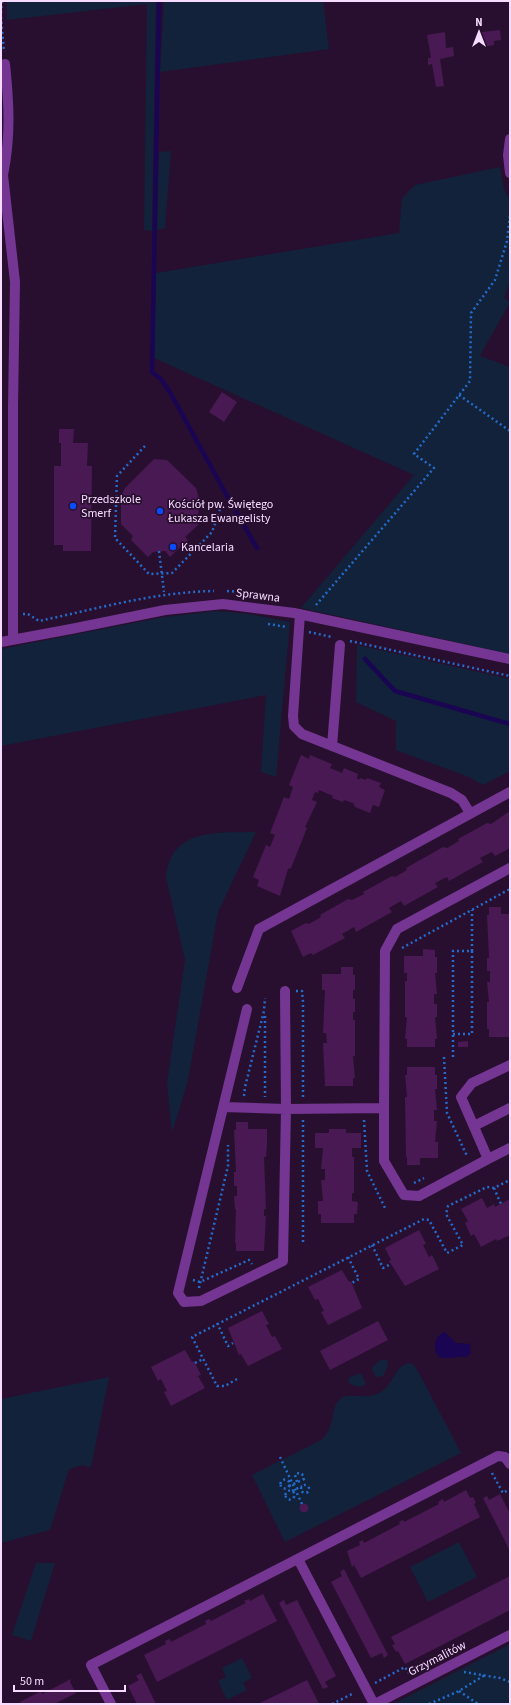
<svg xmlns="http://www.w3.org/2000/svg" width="511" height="1705" font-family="'Source Sans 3',sans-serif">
  <rect width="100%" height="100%" fill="#290f2f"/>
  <path fill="#11223a" d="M 7,1 L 156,1 L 152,231 L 144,230 L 147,4 L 7,20 Z
    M 164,1 L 323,1 L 329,49 L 160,72 Z
    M 171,151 L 165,228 L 157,230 L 159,152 Z
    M 500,167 L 504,189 L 510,201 L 510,282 L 504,298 L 510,302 L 480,356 L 510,367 L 510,654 L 301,608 L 414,475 L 154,358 L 156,273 L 399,233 L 402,198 L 415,185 Z
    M 217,611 L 249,614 L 290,622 L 276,777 L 261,772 L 266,695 L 1,746 L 1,649 L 164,617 Z
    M 357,645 L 510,679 L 510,771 L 483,785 L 469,777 L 396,750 L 396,721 L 356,702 Z
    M 256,832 L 218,912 L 188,1080 L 172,1133 L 167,1083 L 185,960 L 166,877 C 171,827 219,833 256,832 Z
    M 381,1360 L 387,1360 L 388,1366 L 383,1376 L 376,1377 L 372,1370 L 373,1366 Z
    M 408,1363 L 413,1364 L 420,1375 L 461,1453 L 285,1542 L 252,1475 L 321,1440 C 337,1426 329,1410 340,1399 C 347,1392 368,1400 379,1393 C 394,1385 394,1367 408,1363 Z
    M 361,1373 L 366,1384 C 360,1389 354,1386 349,1383 L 348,1378 Z
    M 109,1377 L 91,1468 L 83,1465 L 69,1469 L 50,1530 L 1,1543 L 1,1399 Z
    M 459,1542 L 477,1577 L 428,1602 L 410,1567 Z
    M 36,1563 L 55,1563 L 31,1641 L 12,1635 Z
    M 510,1644 L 510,1704 L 393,1704 Z
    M 242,1658 L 252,1678 L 243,1683 L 247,1690 L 227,1700 L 218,1681 L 226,1677 L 222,1668 Z"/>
  <path fill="#1a0552" d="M 445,1332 L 456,1343 L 470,1344 L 471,1353 L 467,1357 C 457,1356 448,1360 439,1357 C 432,1349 434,1335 445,1332 Z"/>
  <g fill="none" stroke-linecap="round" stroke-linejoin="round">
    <path stroke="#1a0552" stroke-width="4.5" d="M 159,1 L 152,372 L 161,379 L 171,394 L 231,503
      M 236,512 L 257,548
      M 365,659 L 395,691 L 510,724"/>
  </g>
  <path fill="#481952" d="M 500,30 L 501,40 L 494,41 L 494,45 L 484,47 L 482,32 Z
    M 445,32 L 446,48 L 453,47 L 454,56 L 440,59 L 444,86 L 436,87 L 432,64 L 428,65 L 428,58 L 431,58 L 427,35 Z
    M 222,392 L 237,402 L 224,422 L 209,412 Z
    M 59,429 L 74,429 L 73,443 L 88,443 L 87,466 L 92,466 L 91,551 L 63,551 L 63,545 L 54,545 L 54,466 L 61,466 L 61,443 L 59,443 Z
    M 154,459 L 167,460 L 196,488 L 199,498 L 198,525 L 185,537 L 188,540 L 170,557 L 165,551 L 153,552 L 148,557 L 131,540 L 133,536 L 121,524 L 121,496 L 125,488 Z
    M 301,755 L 309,759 L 310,755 L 332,764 L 330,768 L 342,773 L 344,768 L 358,774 L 357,778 L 359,780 L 360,778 L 366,780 L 367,778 L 381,783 L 379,787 L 385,790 L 379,807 L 373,805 L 370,813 L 355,807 L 353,803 L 344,800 L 343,802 L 332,798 L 333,796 L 319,790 L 318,793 L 315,792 L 312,800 L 317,802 L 305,827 L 307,828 L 291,868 L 288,869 L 280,896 L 257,886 L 259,880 L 253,877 L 266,845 L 270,847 L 275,835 L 270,833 L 284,797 L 289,799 L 293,787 L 289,785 Z
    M 510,811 L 510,848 L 495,856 L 492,852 L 480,858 L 483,862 L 449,881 L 447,877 L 435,883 L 438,887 L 404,906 L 401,901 L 389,908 L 392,912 L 356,932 L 354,927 L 342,934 L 345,938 L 313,955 L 311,953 L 303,957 L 291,931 L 306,923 L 309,924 L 321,917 L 320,915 L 348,899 L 352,900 L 364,894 L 363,892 L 392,876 L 395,877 L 407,870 L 406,868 L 443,847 L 447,848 L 459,841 L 458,839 L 487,823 L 491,824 Z
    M 489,907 L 501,907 L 501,914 L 510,914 L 510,1037 L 489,1037 L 489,1029 L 487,1029 L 487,1002 L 489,1002 L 487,982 L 490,982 L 490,971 L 487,971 L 487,958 L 489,958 L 487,915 L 489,915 Z
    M 423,949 L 435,950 L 435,957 L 437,957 L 437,973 L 435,973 L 437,994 L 434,994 L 434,1004 L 437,1004 L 437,1017 L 435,1017 L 437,1039 L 435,1039 L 435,1047 L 407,1047 L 407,1039 L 405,1039 L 407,1017 L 405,1017 L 405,981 L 407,981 L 407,973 L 404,973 L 404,956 L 423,956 Z
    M 341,967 L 353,967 L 353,975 L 355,975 L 355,990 L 353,990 L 353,999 L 355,999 L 355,1012 L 353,1012 L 353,1020 L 355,1020 L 355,1056 L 353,1056 L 355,1078 L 353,1078 L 353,1086 L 325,1086 L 323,1043 L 327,1043 L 326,1033 L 323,1033 L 325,990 L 322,990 L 322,974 L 341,974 Z
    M 468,1041 L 468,1047 L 458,1047 L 458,1042 Z
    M 407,1067 L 435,1067 L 435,1075 L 437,1075 L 437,1089 L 435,1089 L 437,1110 L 434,1110 L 434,1121 L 437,1121 L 435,1142 L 438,1142 L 438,1158 L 420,1158 L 420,1165 L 407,1165 L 407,1157 L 406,1157 L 405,1097 L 407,1097 L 405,1075 L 407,1075 Z
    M 236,1122 L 248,1122 L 248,1129 L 267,1129 L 267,1145 L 266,1157 L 264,1157 L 266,1209 L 264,1209 L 264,1216 L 266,1216 L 264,1251 L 236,1251 L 236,1243 L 235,1243 L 236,1209 L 235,1209 L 234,1196 L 237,1196 L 237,1186 L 234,1186 L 234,1172 L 236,1172 L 234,1130 L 236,1130 Z
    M 329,1129 L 346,1129 L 346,1133 L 361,1133 L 361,1148 L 352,1148 L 352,1157 L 354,1157 L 354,1193 L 352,1193 L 352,1201 L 358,1202 L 357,1214 L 354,1214 L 354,1223 L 321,1223 L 321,1214 L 318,1214 L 318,1201 L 323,1201 L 321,1180 L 325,1180 L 325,1169 L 321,1169 L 323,1148 L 315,1148 L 315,1133 L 329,1133 Z
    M 482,1198 L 487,1208 L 494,1204 L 495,1207 L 510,1199 L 510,1235 L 497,1241 L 496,1239 L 481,1247 L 474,1234 L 471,1236 L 465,1223 L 468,1221 L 461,1209 Z
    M 419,1230 L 426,1244 L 423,1245 L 429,1257 L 432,1255 L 439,1269 L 405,1286 L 391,1264 L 389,1261 L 391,1260 L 385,1248 Z
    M 342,1270 L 349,1282 L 351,1281 L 362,1308 L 328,1325 L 321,1312 L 324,1311 L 318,1299 L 315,1300 L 308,1287 Z
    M 262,1311 L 269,1324 L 266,1325 L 272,1337 L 275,1336 L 282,1349 L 248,1366 L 241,1354 L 239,1355 L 228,1328 Z
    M 378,1321 L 388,1340 L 330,1370 L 320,1351 Z
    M 185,1350 L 192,1362 L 194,1361 L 201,1375 L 198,1376 L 205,1388 L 171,1406 L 164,1392 L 167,1391 L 161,1379 L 158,1381 L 151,1367 Z
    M 466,1490 L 470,1498 L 473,1497 L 476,1503 L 474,1504 L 480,1517 L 361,1578 L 354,1565 L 352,1567 L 347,1551 L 360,1545 L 359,1542 L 363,1540 L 364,1543 L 400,1524 L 399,1522 L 403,1520 L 404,1522 L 439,1504 L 438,1502 L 443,1499 L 444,1502 Z
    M 500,1494 L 510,1514 L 510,1551 L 483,1498 L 487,1496 L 489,1500 Z
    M299.5 1508a4.5 4.5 0 1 1 9 0a4.5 4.5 0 1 1-9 0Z
    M 344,1569 L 388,1655 L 384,1658 L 382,1653 L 371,1658 L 331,1582 L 342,1576 L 340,1572 Z
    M 510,1576 L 510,1610 L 405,1664 L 398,1651 L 396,1652 L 392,1645 L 395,1644 L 391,1637 Z
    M 263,1594 L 277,1621 L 157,1682 L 144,1655 L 166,1644 L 165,1641 L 170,1639 L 171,1642 L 206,1624 L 205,1621 L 209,1619 L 211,1621 L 246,1603 L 244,1601 L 249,1599 L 250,1601 Z
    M 284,1600 L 286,1605 L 297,1600 L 336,1676 L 325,1682 L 328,1687 L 323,1689 L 279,1603 Z
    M 141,1673 L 156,1704 L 137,1704 L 128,1686 L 139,1680 L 136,1676 Z
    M 71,1679 L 70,1682 L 76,1693 L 54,1704 L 22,1704 L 20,1702 L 41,1691 L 42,1694 Z
    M 307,1680 L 319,1704 L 258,1704 Z"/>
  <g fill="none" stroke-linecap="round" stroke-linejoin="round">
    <path stroke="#246ccc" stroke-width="2.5" stroke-dasharray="2 3" stroke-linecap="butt" d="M 1,13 L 2,1
      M 1,17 L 4,52
      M 459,395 L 510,431
      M 145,446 L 117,476 L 115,538 L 149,574 L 172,573 L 212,532 L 220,509
      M 159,551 L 164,592
      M 227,591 L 257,593 L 277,597
      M 316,605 L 434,468 L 414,454 L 470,381 L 471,313 L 495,280 L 507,241 L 510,215
      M 23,614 L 28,614 L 39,621 C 96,609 155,592 214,591
      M 268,624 L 287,627
      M 309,632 L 332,637
      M 350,641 L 510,676
      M 402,948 L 510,889
      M 296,991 L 302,991 L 303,1002 L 303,1097
      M 265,1016 L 265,1097
      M 453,1034 L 472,1034 L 472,951
      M 444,1057 L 447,1113 L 467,1156
      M 453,1057 L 453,951 L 472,951 L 472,910
      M 244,1096 L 245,1087 L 264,1011 L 265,998
      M 303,1120 L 303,1244
      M 364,1120 L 367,1171 L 385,1208
      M 414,1183 L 424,1178
      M 494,1188 L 501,1204
      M 372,1245 L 383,1268 L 391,1264
      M 348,1257 L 359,1279 L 352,1283
      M 193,1280 L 200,1282 L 249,1260 L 252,1264
      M 199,1288 L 228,1166 L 228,1145
      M 217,1323 L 228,1346 L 233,1343
      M 195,1363 L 203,1359
      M 237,1379 L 225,1386 L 217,1386 L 192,1337 L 424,1219 L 429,1220 L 447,1253 L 463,1245 L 446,1214 L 448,1206 L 487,1187 L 494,1188 L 510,1180
      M 280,1457 L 302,1504
      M 492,1473 L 503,1493 L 510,1489
      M280.5 1484a4.5 4.5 0 1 1 9 0a4.5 4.5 0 1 1-9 0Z
      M301 1489a4 4 0 1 1 8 0a4 4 0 1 1-8 0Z
      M 289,1486 L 304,1479 L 302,1474 L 297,1473 L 295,1475 L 297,1482
      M285.5 1495a4.5 4.5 0 1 1 9 0a4.5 4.5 0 1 1-9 0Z
      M 292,1491 L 302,1486
      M 464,1672 L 500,1678 L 510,1682
      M 375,1683 L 405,1667 L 409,1673
      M 459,1691 L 478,1704
      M 332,1704 L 354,1693
      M 429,1704 L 459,1691 L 485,1675"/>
    <path stroke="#743692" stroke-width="10" d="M 5,64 C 9,103 11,136 3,175 L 15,282 L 13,407 L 13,639
      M 510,139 L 508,155 L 510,173
      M 300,614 L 293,716 L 294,726 L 302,734 L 451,793 L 462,800 L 470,813
      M 1,642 L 71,629 L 165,610 L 223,604 L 294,613 L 510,659
      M 332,746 L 340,645
      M 237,988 L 259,929 L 510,792
      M 247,1009 L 178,1293 L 184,1302 L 201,1301 L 283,1261 L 286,1109 L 384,1108 L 384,1161 L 404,1195 L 419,1196 L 488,1159 L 461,1097 L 472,1083 L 510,1065
      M 224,1107 L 286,1109 L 285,991
      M 384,1108 L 385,951 L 397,929 L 510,868
      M 474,1126 L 510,1108
      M 488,1159 L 510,1148
      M 298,1559 L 374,1704
      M 111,1704 L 91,1665 L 498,1456 L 505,1457 L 510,1464
      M 375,1704 L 510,1635"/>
  </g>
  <g fill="#094bff" stroke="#290f2f" stroke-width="1.5">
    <circle cx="73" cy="506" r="4"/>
    <circle cx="160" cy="511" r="4"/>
    <circle cx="173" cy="547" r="4"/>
  </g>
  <g text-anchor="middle" stroke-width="3.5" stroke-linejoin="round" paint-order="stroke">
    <g font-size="12" fill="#f6ddff" stroke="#290f2f" text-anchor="start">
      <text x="81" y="503">Przedszkole<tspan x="81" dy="14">Smerf</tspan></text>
      <text x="168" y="508">Kościół pw. Świętego<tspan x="168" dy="14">Łukasza Ewangelisty</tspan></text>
      <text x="181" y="551">Kancelaria</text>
    </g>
    <g font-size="12" fill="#f6ddff" stroke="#290f2f">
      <text transform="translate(258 595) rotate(7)" y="4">Sprawna</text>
      <text transform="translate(437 1658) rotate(-27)" y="4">Grzymalitów</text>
    </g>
  </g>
  <rect width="511" height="1705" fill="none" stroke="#f6ddff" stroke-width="4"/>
  <g transform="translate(479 32)" stroke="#290f2f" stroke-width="3" paint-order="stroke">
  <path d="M0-3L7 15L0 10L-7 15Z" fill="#f6ddff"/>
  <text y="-6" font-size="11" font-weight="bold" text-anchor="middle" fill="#f6ddff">N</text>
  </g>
  <path d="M14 1685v6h111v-6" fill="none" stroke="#f6ddff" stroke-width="2"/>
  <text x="20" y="1685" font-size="12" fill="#f6ddff" stroke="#290f2f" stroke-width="3" paint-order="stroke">50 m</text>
</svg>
